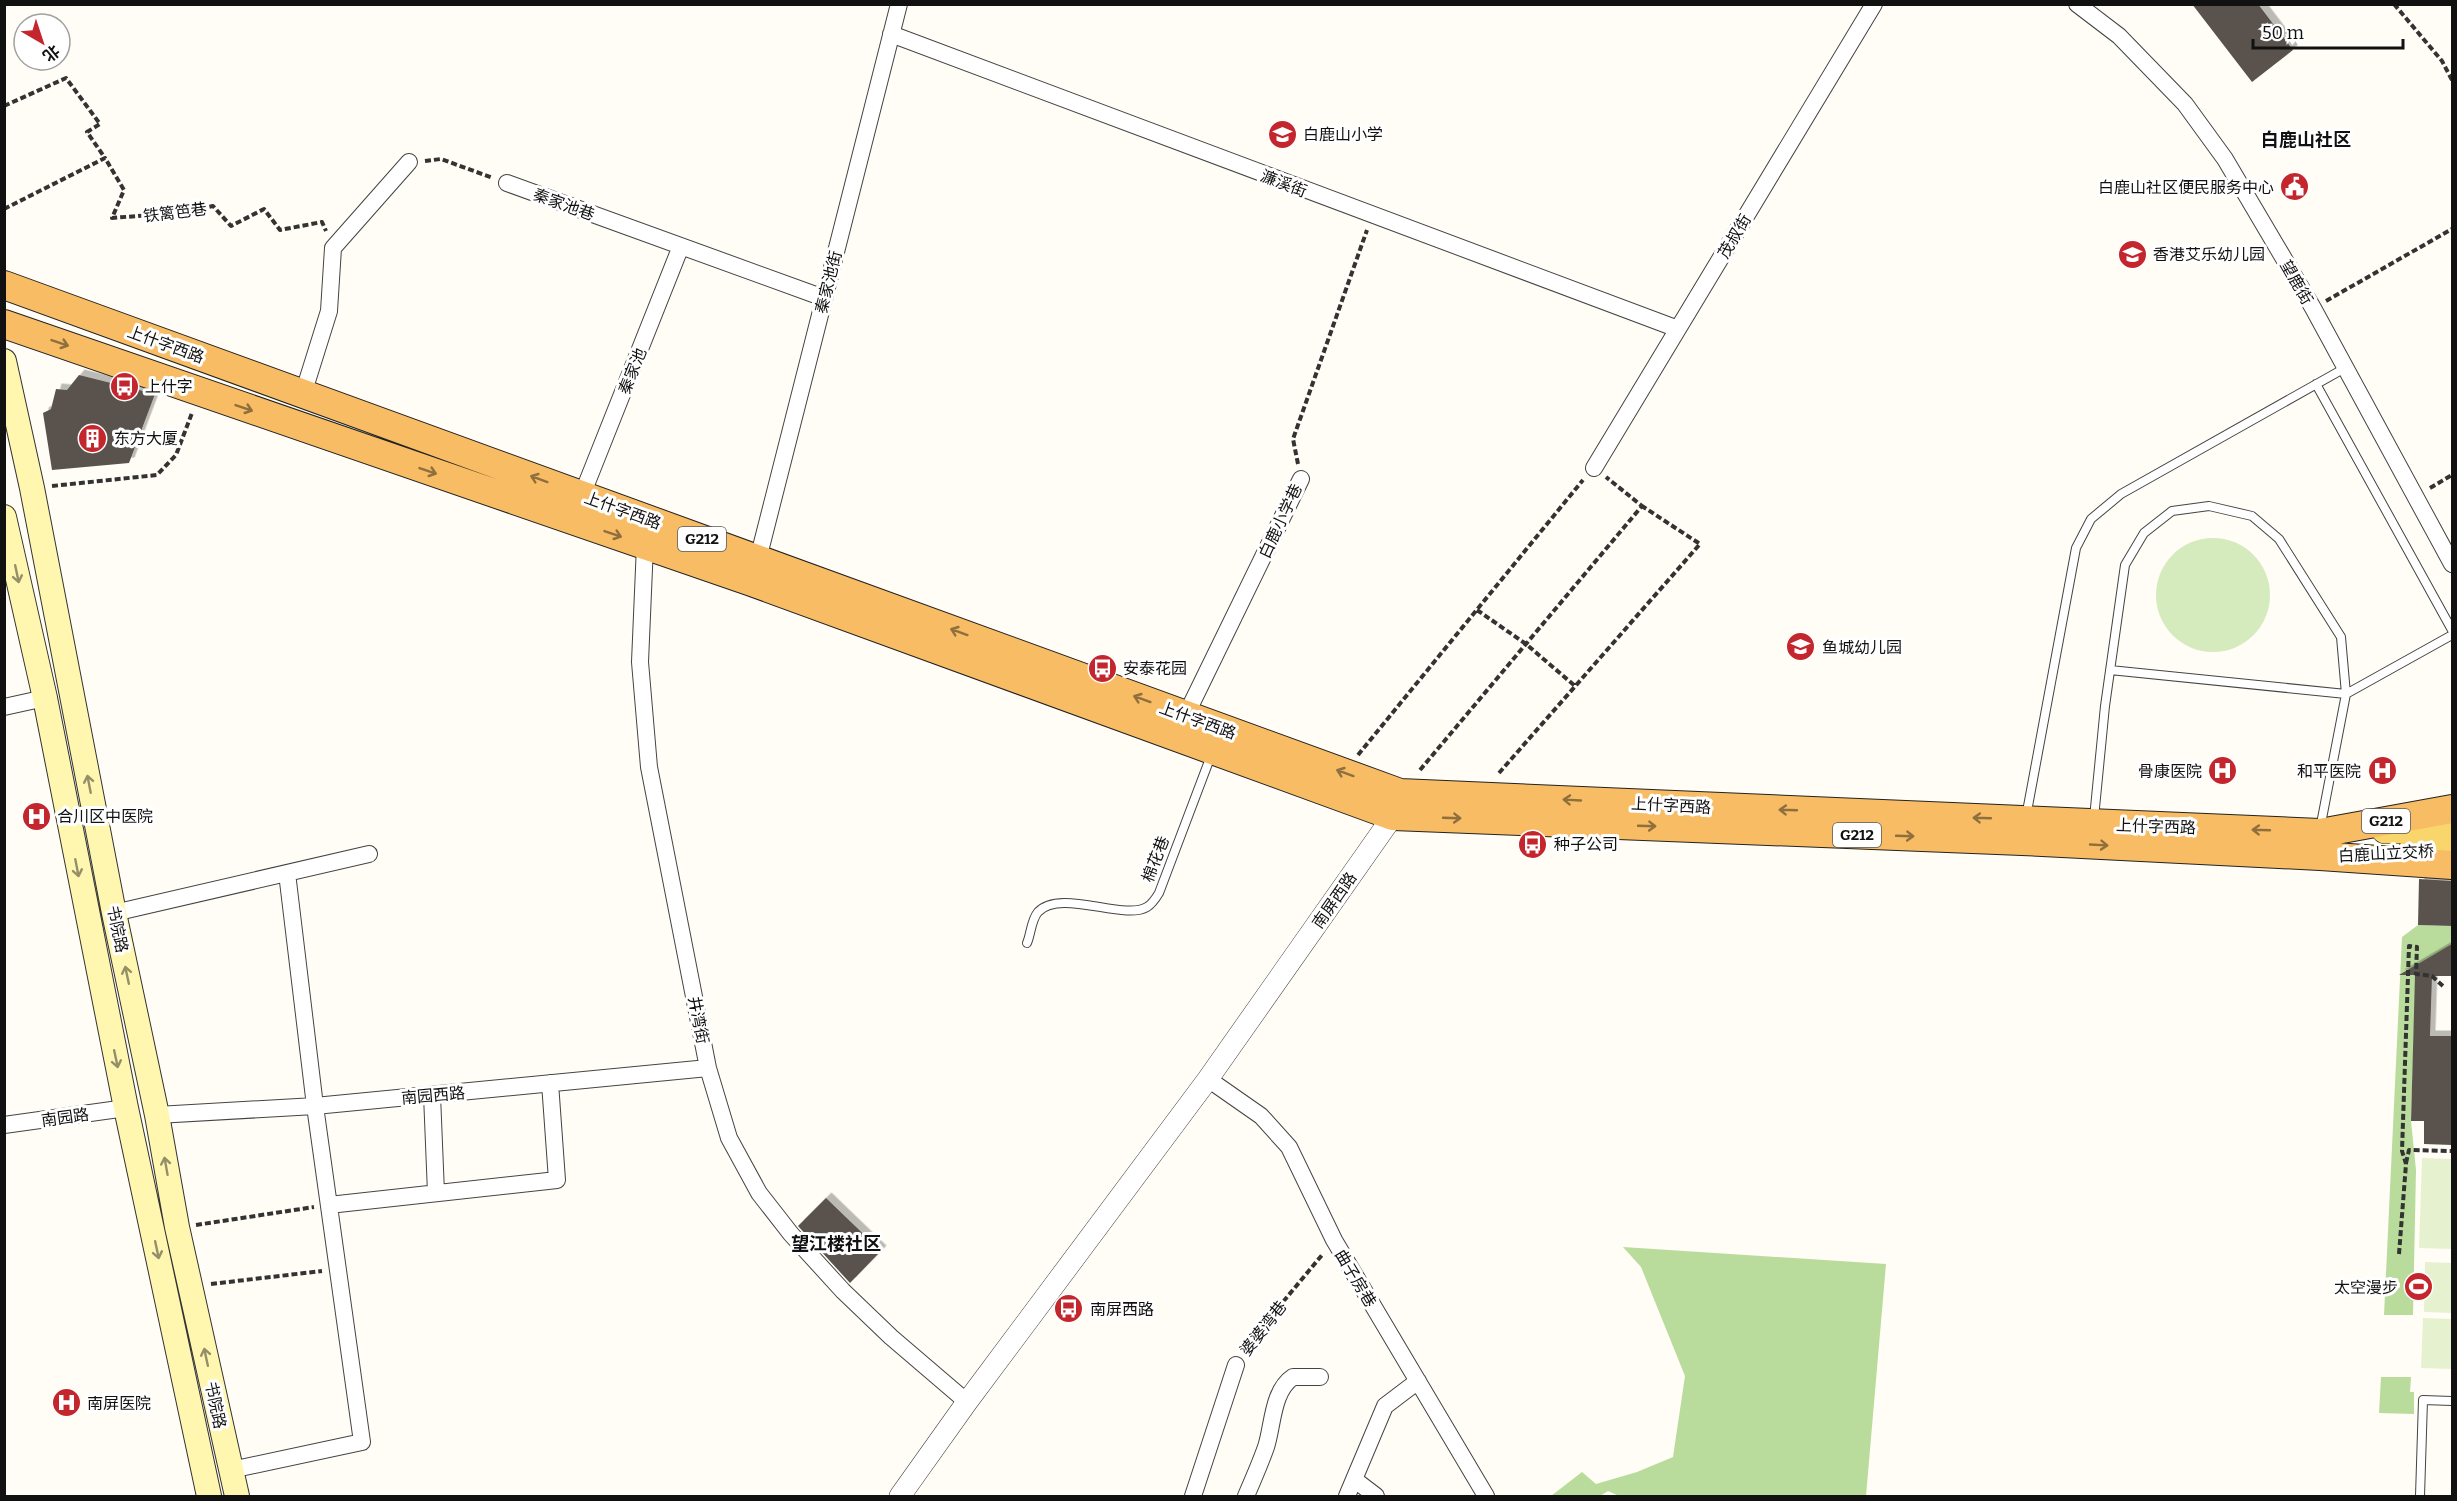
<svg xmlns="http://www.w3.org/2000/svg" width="2457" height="1501" font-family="Bitter,'Noto Sans SC',serif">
  <defs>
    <filter id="shadow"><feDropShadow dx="5.5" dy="-5.5" stdDeviation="0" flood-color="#0004"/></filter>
  </defs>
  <rect width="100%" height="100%" fill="#fffdf5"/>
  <path fill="#d5ebbd" d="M2156 595a57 57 0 1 1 114 0a57 57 0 1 1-114 0Z"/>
  <path fill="#b9dc9c" d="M 2418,925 L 2452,926 L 2452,955 L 2435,954 L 2416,965 L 2411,1121 L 2416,1170 L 2413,1315 L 2384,1315 L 2402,937 Z
    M 1623,1247 L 1886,1264 L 1866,1496 L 1619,1496 L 1608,1491 L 1600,1496 L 1551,1496 L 1582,1472 L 1596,1484 L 1637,1472 L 1673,1457 L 1685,1376 L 1641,1267 Z
    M 2381,1377 L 2411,1377 L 2410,1392 L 2414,1392 L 2414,1414 L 2379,1413 Z"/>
  <path fill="#e6f2cf" d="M 2422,1158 L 2452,1159 L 2452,1249 L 2419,1248 Z
    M 2425,1262 L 2452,1263 L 2452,1313 L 2424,1312 Z
    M 2423,1318 L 2452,1319 L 2452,1369 L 2421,1368 Z"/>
  <path fill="#5a524d" filter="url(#shadow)" d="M 2192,4 L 2258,4 L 2293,50 L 2252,82 Z
    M 79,375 L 155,394 L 129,463 L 52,470 L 43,413 L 51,409 L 56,389 L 67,390 Z
    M 2419,879 L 2452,881 L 2452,926 L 2418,925 Z
    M 2452,944 L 2452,976 L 2432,976 L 2430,1036 L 2452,1036 L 2452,1145 L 2424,1144 L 2424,1121 L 2411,1121 L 2415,975 L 2399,975 Z
    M 826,1198 L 881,1251 L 850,1283 L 798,1226 Z"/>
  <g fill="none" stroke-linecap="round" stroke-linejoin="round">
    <defs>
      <path id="service" d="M 2316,384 L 2452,630
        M 2110,670 L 2346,694 L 2452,635
        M 2026,817 L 2076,548 L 2091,519 L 2121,494 L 2345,368
        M 2094,818 L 2105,706 L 2125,565 L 2144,533 L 2172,511 L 2209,506 L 2252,516 L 2279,539 L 2341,637 L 2346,694 L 2320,829
        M 1027,943 C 1031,934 1031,920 1038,912 C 1060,888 1124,921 1147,907 C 1152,904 1156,898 1159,893 L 1212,753
        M 2420,1496 L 2423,1400 L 2452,1401"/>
      <path id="minor" d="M 2077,4 L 2119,36 L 2185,104 L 2225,159 L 2313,308 L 2452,564
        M 891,34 L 1678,329
        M 507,183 L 824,298
        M 303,394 L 329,311 L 333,248 L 409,162
        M 1594,468 L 1874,4
        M 582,495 L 681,246
        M 645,545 L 640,662 L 649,767 L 708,1068 L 729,1138 L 759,1193 L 791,1234 L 843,1291 L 891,1337 L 967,1402
        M 758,559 L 899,4
        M 4,707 L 45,698
        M 1186,715 L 1301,479
        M 114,913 L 369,854
        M 1208,1079 L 1261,1116 L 1289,1147 L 1334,1240 L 1486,1496
        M 432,1095 L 436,1193
        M 157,1115 L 315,1106 L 708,1068
        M 4,1125 L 126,1108
        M 329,1205 L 557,1180 L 550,1083
        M 231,1470 L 362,1442 L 315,1106 L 287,873
        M 1355,1480 L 1376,1496
        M 1193,1496 L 1236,1365
        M 1246,1496 C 1253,1480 1260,1464 1266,1447 C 1273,1426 1272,1391 1293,1377 L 1320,1377
        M 1347,1496 L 1385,1406 L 1418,1381"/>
      <path id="tertiary" d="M 900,1496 L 967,1402 L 1208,1079 L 1393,816 L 1397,802"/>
      <path id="secondary" d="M 4,361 L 32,488 L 114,913 L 157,1115 L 177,1227 L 237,1496
        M 4,517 L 45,698 L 126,1108 L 209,1496"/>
      <path id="primary" d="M 2385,830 L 2452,828
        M 2411,852 L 2452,850"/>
      <path id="trunk" d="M 4,285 L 1400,793 L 2320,833 L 2452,809
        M 4,324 L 749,581 L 1393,816 L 2022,841 L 2320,856 L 2452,865"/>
    </defs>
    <use href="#service" stroke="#444" stroke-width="10"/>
    <use href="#minor" stroke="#444" stroke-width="18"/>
    <use href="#tertiary" stroke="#444" stroke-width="22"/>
    <use href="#secondary" stroke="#333" stroke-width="26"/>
    <use href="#primary" stroke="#222" stroke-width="28"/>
    <use href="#trunk" stroke="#222" stroke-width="30"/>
    <path stroke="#333" stroke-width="4" stroke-dasharray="6 3" stroke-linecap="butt" d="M 2394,4 L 2442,61 L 2452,80
      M 4,106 L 66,78 L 100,124 L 87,132 L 105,158
      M 425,161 L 441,159 L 493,178
      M 4,209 L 105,158 L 124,190 L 112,218 L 175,213 L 213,206 L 231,226 L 264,209 L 280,230 L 322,222 L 326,231
      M 2326,301 L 2452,229
      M 1298,464 L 1293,439 L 1367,230
      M 52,486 L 157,475 L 176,455 L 192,413
      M 2430,488 L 2452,475
      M 1477,610 L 1526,644 L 1575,686
      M 1358,755 L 1583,480
      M 1420,770 L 1642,506 L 1606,477
      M 1499,773 L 1700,544 L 1642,506
      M 2406,1163 L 2409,1150 L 2452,1151
      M 196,1225 L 314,1207
      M 2399,1254 L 2406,1164 L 2402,1151 L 2409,946 L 2417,947 L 2416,974 L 2432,976 L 2444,987
      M 211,1284 L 322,1271
      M 1243,1350 L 1322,1255"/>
    <use href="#service" stroke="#fff" stroke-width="8"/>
    <use href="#minor" stroke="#fff" stroke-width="16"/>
    <use href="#tertiary" stroke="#fff" stroke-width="21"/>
    <use href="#secondary" stroke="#fff6b0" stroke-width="24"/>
    <use href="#primary" stroke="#f9d66b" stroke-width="27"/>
    <use href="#trunk" stroke="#f7bc64" stroke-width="28"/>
  </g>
  <defs><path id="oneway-shaft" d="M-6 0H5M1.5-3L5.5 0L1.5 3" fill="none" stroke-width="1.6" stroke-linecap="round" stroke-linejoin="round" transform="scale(1.5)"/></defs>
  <g stroke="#906f3f">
    <use href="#oneway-shaft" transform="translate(60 343) rotate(19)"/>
    <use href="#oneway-shaft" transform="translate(244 408) rotate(19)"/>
    <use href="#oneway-shaft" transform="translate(428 471) rotate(19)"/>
    <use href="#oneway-shaft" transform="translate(539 479) rotate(-160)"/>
    <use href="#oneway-shaft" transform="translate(613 534) rotate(19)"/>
    <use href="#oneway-shaft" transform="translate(959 632) rotate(-160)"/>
    <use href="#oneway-shaft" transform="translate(1142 699) rotate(-160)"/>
    <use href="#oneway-shaft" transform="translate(1345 773) rotate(-160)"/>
    <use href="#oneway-shaft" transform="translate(1572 800) rotate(-177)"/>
    <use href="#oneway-shaft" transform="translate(1788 810) rotate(-178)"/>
    <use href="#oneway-shaft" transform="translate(1452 818) rotate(2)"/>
    <use href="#oneway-shaft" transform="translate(1982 818) rotate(-178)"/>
    <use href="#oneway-shaft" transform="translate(1647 826) rotate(2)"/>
    <use href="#oneway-shaft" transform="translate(2261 830) rotate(-178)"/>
    <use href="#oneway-shaft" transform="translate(1905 836) rotate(2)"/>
    <use href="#oneway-shaft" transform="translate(2099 845) rotate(3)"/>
  </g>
  <g stroke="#948f68">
    <use href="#oneway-shaft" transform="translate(17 574) rotate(78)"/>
    <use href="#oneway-shaft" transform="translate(89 784) rotate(-101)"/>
    <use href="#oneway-shaft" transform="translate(77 868) rotate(79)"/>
    <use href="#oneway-shaft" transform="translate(127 975) rotate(-102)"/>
    <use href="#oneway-shaft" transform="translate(116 1059) rotate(78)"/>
    <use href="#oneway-shaft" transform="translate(166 1166) rotate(-100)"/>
    <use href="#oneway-shaft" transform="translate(157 1250) rotate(78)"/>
    <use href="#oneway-shaft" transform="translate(206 1357) rotate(-102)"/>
  </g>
  <defs>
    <symbol id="school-disc" viewBox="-11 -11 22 22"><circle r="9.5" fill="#c4262e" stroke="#fff"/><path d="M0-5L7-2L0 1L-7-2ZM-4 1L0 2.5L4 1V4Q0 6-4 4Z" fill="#fff"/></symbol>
    <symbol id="civic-disc" viewBox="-11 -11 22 22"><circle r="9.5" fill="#c4262e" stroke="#fff"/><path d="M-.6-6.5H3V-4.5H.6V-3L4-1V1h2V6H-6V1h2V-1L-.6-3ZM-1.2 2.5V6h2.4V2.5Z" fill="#fff"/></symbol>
    <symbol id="bus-disc" viewBox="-11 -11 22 22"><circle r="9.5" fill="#c4262e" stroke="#fff"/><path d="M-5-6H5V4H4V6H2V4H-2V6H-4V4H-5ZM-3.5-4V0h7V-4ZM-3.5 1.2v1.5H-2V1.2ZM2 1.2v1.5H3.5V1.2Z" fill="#fff"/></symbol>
    <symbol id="building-disc" viewBox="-11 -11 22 22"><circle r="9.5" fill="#c4262e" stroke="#fff"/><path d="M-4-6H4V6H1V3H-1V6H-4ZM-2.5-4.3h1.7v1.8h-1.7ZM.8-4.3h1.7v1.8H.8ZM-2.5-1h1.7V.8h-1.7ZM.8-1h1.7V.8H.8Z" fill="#fff"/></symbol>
    <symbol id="hospital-disc" viewBox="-11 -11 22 22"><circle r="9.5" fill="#c4262e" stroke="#fff"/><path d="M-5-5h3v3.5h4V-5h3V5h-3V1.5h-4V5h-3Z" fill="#fff"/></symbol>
    <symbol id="stadium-disc" viewBox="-11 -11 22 22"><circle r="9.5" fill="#c4262e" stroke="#fff"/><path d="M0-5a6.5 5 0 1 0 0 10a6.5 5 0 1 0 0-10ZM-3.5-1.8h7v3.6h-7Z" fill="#fff"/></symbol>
  </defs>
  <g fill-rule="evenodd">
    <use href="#school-disc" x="1266" y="118" width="33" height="33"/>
    <use href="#civic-disc" x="2278" y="170" width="33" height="33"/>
    <use href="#school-disc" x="2116" y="238" width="33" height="33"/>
    <use href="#bus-disc" x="108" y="370" width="33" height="33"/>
    <use href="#building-disc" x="76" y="422" width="33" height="33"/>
    <use href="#school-disc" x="1784" y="630" width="33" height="33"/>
    <use href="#bus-disc" x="1086" y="652" width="33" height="33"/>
    <use href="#hospital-disc" x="2206" y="754" width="33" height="33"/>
    <use href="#hospital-disc" x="2366" y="754" width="33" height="33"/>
    <use href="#hospital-disc" x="20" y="800" width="33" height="33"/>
    <use href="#bus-disc" x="1516" y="828" width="33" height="33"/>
    <use href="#stadium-disc" x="2402" y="1270" width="33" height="33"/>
    <use href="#bus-disc" x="1052" y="1292" width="33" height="33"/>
    <use href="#hospital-disc" x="50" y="1386" width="33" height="33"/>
  </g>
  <g text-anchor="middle" stroke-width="6" stroke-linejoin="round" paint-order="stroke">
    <g fill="#fff" stroke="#585858" stroke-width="1.5">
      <rect x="678" y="527" width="48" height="24" rx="4.5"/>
      <rect x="2362" y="809" width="48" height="24" rx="4.5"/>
      <rect x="1833" y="823" width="48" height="24" rx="4.5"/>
    </g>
    <g font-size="15" font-weight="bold" fill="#111">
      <text x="702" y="544">G212</text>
      <text x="2386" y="826">G212</text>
      <text x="1857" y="840">G212</text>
    </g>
    <g font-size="16" fill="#111" stroke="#fff" text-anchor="start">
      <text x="1303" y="140">白鹿山小学</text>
      <text x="2274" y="193" text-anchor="end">白鹿山社区便民服务中心</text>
      <text x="2153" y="260">香港艾乐幼儿园</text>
      <text x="145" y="392">上什字</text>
      <text x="114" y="444">东方大厦</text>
      <text x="1822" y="653">鱼城幼儿园</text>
      <text x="1123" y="674">安泰花园</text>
      <text x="2202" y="777" text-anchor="end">骨康医院</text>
      <text x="2361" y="777" text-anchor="end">和平医院</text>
      <text x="57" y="822">合川区中医院</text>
      <text x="1554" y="850">种子公司</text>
      <text x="2398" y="1293" text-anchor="end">太空漫步</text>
      <text x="1090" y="1315">南屏西路</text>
      <text x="87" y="1409">南屏医院</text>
    </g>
    <g font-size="16" fill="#111" stroke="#fff">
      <text transform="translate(1284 183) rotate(21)" y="6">濂溪街</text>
      <text transform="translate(564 204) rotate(20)" y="6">秦家池巷</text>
      <text transform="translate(175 212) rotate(-7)" y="6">铁篱笆巷</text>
      <text transform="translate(1734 236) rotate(-59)" y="6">茂叔街</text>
      <text transform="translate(828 282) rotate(-76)" y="6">秦家池街</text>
      <text transform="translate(2297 282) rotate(60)" y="6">望鹿街</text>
      <text transform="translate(166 344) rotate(20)" y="6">上什字西路</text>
      <text transform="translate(632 371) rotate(-68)" y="6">秦家池</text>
      <text transform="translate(623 510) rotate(20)" y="6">上什字西路</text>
      <text transform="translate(1280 521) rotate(-65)" y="6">白鹿小学巷</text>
      <text transform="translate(1198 720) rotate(20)" y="6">上什字西路</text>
      <text transform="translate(1671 805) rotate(3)" y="6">上什字西路</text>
      <text transform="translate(2156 826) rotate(2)" y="6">上什字西路</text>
      <text transform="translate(2386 853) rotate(-3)" y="6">白鹿山立交桥</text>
      <text transform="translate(1155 859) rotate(-69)" y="6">棉花巷</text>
      <text transform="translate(1334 900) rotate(-55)" y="6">南屏西路</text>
      <text transform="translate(118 929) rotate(78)" y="6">书院路</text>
      <text transform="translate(699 1020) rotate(79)" y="6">井湾街</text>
      <text transform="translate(433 1095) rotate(-5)" y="6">南园西路</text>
      <text transform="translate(65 1117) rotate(-8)" y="6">南园路</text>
      <text transform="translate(1356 1278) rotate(59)" y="6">曲子房巷</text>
      <text transform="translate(1263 1328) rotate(-52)" y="6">婆婆湾巷</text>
      <text transform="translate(216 1405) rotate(78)" y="6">书院路</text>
    </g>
    <g font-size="18" font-weight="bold" fill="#111" stroke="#fff">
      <text x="2306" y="146">白鹿山社区</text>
      <text x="836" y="1250">望江楼社区</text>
    </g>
  </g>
  <rect width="2457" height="1501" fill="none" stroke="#111111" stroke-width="12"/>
  <g transform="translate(42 42) rotate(141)"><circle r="28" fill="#ffffff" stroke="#a0a0a0" stroke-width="1.5"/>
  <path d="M0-4.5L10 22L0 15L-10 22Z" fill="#c4262e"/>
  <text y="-9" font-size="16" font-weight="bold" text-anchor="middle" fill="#111111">北</text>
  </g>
  <path d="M2253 39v9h150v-9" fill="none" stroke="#111111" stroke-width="3"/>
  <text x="2262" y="39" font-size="18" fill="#111111" stroke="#ffffff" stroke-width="4.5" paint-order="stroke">50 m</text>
</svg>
